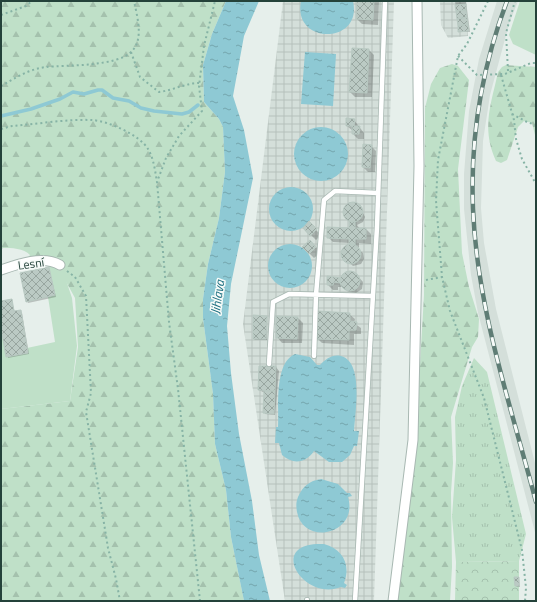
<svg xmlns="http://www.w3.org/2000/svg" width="537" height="602" font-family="'Titillium Web',sans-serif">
  <defs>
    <pattern id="industrial-grid" width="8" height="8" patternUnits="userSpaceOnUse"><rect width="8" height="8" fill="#d4dfda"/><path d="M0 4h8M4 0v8" fill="none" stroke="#b6c1bc"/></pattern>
    <pattern id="grass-tufts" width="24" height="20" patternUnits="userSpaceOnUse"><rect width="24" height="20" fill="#bfe0c8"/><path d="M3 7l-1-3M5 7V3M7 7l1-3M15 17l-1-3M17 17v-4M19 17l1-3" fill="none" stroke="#a4c1ad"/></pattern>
    <pattern id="forest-firs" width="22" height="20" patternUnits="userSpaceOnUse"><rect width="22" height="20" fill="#bfe0c8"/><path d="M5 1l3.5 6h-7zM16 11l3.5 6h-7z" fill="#a4c1ad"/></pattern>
    <pattern id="park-crowns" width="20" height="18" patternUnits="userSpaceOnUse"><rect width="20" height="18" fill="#bfe0c8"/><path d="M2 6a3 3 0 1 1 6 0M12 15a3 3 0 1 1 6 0" fill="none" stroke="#a4c1ad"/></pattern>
    <pattern id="water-ripples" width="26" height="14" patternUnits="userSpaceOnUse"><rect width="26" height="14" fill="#8ec9d4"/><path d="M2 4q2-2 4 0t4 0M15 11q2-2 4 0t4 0" fill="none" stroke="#74a5ad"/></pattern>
    <pattern id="building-cross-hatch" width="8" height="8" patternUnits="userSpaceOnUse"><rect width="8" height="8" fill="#bbcac4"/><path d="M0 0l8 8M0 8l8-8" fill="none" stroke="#98a6a0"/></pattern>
  </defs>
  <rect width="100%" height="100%" fill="#e6efeb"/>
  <path fill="#d4dfda" d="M 497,1 L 518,1 L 509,24 L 490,95 L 483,141 L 481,208 L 484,243 L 496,309 L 536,467 L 536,536 L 478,313 L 471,275 L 464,209 L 464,174 L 469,111 L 479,59 Z"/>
  <path fill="url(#industrial-grid)" d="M 283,1 L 394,1 L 374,601 L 285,601 L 243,324 Z
    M 440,1 L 466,1 L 468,36 L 448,38 L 441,25 Z"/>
  <path fill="url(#grass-tufts)" d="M 474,358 L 487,372 L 526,534 L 519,561 L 456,562 L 452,517 L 456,460 L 455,417 L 462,386 Z"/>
  <path fill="url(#forest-firs)" d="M 1,1 L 226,1 L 212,34 L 203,65 L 204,102 L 219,119 L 223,127 L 225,172 L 219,218 L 208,264 L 203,299 L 203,318 L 213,394 L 215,444 L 226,490 L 231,537 L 244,601 L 1,601 L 1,409 L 70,401 L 78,347 L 75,298 L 59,269 L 41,262 L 24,264 L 30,255 C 24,248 11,248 3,248 L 1,250 Z
    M 452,64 L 458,66 L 469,80 L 458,169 L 462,253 L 469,287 L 479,319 L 478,337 L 472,347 L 451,417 L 453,463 L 451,493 L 452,567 L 450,601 L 398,601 L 415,451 L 424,295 L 425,108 L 431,84 L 440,68 Z
    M 506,65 L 536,67 L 536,139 L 532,123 L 524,121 L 518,127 L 507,160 L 501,163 L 496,161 C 481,128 491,105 498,72 L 502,67 Z"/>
  <path fill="url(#park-crowns)" d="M 519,561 L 519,601 L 455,601 L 456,562 Z"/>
  <path fill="#bfe0c8" d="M 520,1 L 536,1 L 536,55 L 513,44 L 509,35 Z
    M 48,262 L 63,271 L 72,298 L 77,346 L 70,401 L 1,409 L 1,328 L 6,357 L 28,353 L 27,348 L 55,342 L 48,297 L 55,295 Z"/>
  <path fill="url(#water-ripples)" d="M 226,1 L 259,1 L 244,36 L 233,96 L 244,130 L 253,178 L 231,284 L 227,326 L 231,373 L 239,434 L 252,501 L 259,555 L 270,601 L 244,601 L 231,537 L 226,490 L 215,444 L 213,394 L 203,318 L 203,299 L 208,264 L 219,218 L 225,172 L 223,127 L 219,119 L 204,102 L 203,65 L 212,34 Z
    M 301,1 L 353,1 C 363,45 292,45 301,1 Z
    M 305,52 L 336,54 L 333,106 L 301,104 Z
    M294 154a27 27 0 1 1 54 0a27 27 0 1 1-54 0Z
    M269 209a22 22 0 1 1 44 0a22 22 0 1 1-44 0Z
    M268 266a22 22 0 1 1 44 0a22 22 0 1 1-44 0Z
    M 295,354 L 310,357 L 317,365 L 320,365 C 326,359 332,354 341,356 C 364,362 355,412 354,431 L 359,431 L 357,446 L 354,446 L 350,455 L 342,462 L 329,462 L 314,451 C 306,463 293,465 282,455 L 279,443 L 275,443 L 276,427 L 278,427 C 279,407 274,363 295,354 Z
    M 321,479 L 338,484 L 347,493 L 350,493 L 352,496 L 348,497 C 359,534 304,547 297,512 C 296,506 296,502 298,497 C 303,486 309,481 321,479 Z
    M 324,544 C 343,549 351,565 344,583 L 347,585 L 345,588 L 341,587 C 303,602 265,541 324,544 Z"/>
  <path fill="#0003" d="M 358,1 L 379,1 L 378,25 L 362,24 L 357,19 Z
    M 455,1 L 466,1 L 470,32 L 459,32 Z
    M 369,50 L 374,55 L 372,97 L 355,97 L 350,92 Z
    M 354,120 L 364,133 L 364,139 L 358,139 L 353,134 L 353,131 L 347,126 Z
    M 371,146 L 376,151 L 375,172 L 368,172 L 363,167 Z
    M 352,203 L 359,205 L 365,217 L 363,222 L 357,225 L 360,229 L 366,229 L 371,234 L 371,244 L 359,243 L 359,250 L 363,253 L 364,259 L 361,264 L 353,266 L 344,258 L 343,250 L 350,243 L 333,242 L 328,237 L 350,229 L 350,222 L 344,212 L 345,207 Z
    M 309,223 L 321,235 L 316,240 L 304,228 Z
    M 310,241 L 321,252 L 314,258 L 303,247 Z
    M 49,268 L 56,297 L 28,303 L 27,301 Z
    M 350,272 L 356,274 L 363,282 L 362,289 L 356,293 L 349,292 L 345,287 L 338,287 L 338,290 L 333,290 L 328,285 L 340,279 L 342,280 L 343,276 Z
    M 11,300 L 15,312 L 22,313 L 29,354 L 8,358 L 1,322 L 1,302 Z
    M 349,314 L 355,319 L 354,323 L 361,328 L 361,334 L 354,334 L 354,345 L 322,343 L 317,338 Z
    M 266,317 L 267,340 L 255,340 L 254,339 Z
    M 298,318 L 303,323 L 302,343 L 282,343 L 277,337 Z
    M 276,367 L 279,371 L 275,415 L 265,414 L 265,393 L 259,390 Z
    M 519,578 L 520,587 L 517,587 L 516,586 Z"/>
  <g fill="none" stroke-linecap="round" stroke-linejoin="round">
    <path stroke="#8ec9d4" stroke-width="3.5" d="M 1,116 L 31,109 L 60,99 L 73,92 L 84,94 L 98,90 L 102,90 L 113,98 L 129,101 L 141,108 L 154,111 L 182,114 L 189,112 L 198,105"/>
  </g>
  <path fill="url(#building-cross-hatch)" stroke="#b8c9c2" d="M 357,1 L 374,1 L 373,20 L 356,19 Z
    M 466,4 L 466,10 L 456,11 L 455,5 Z
    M 466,10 L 467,17 L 457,19 L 456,11 Z
    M 467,17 L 468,24 L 458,26 L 457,19 Z
    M 468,24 L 469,31 L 458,32 L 458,26 Z
    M 352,48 L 369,49 L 367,93 L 349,92 Z
    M 346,118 L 355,119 L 354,126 L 360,126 L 359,134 L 352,134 L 352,126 L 346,126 Z
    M 363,144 L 372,145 L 370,168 L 362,167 Z
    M343 212a10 10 0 1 1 20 0a10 10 0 1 1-20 0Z
    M 309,221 L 317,229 L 310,236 L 303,228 Z
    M 349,221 L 355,221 L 355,228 L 366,228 L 366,239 L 355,239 L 355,245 L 349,244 L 349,239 L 327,238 L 327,227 L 349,228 Z
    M 310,240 L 316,247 L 309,254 L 302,247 Z
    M341 254a10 10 0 1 1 20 0a10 10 0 1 1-20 0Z
    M 49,267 L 55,295 L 26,302 L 20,273 Z
    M340 281a10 10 0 1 1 20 0a10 10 0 1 1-20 0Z
    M 327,276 L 341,278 L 340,283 L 334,282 L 333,285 L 327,285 Z
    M 12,299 L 14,311 L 21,310 L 28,353 L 6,357 L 1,328 L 1,301 Z
    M 317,311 L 350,313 L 350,321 L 357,322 L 356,330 L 349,330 L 349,340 L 316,339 Z
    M 253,315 L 267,316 L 266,339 L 253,339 Z
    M 276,316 L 298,317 L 297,339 L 276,338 Z
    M 259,366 L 276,366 L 275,391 L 258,390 Z
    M 264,391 L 275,391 L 274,414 L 263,413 Z
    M 514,577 L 519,577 L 519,586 L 515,586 Z"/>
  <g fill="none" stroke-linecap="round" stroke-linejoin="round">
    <defs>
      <path id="lane" d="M 314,356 L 316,295 L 324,200 L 335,191 L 378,193
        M 269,364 L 273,302 L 289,294 L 373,296
        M 307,601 L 307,600
        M 355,601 L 377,227 L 385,1"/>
      <path id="street" d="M 1,270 C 18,264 43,255 60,265
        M 393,601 L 413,440 L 419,166 L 417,1"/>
    </defs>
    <use href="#lane" stroke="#a8b8b2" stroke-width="6"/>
    <use href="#street" stroke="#a8b8b2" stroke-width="11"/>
    <path stroke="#86b3a5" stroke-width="2" stroke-dasharray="2 3" stroke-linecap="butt" d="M 488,1 L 467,44 L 458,56 L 438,160 L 436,201 L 442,277 L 450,311 L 484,398 L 522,550 L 526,588 L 525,601
      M 1,15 L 26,6 L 32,1
      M 131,52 L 140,77 L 159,92 C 174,90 186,83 199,83
      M 458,56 L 477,75 L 505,74 L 531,63 L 536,63
      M 508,71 L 506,33 L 515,1
      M 501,75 L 514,120 L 516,139 L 522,159 L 536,184
      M 1,86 C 15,78 29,69 46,67 C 65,65 118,67 132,51 C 144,39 137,16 134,1
      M 512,114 L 527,122 L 536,125
      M 1,129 L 12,126 C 38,124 66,119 92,120 C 108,121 140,135 148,149 C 154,159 155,171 157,182
      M 67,271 L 75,277 L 86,296 L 91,393 L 86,412 L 108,548 L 116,579 L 120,601
      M 426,280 L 442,277
      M 200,601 L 178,389 L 169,322 L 157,182 L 166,158 L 179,136 L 202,111 L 199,86 L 204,46 L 215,1"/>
    <use href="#lane" stroke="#fff" stroke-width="4.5"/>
    <use href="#street" stroke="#fff" stroke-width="9"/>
    <defs>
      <path id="rail" d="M 507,1 C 482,67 470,138 473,209 C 477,309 511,406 536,502"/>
    </defs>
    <use href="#rail" stroke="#5f7d75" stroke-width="4.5"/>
    <use href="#rail" stroke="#f7fbf9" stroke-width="3" stroke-dasharray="9" stroke-linecap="butt"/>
  </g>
  <g text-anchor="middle" stroke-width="3" stroke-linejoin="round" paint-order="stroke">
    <g font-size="12" fill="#24423a" stroke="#f7fbf9">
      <text transform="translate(31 264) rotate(-8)" y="4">Lesní</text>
    </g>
    <g font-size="13" font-style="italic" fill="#1c6f80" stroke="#f7fbf9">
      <text transform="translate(217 297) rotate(-82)" y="5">Jihlava</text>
    </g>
  </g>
  <rect width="537" height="602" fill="none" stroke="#24423a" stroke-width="4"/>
</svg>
